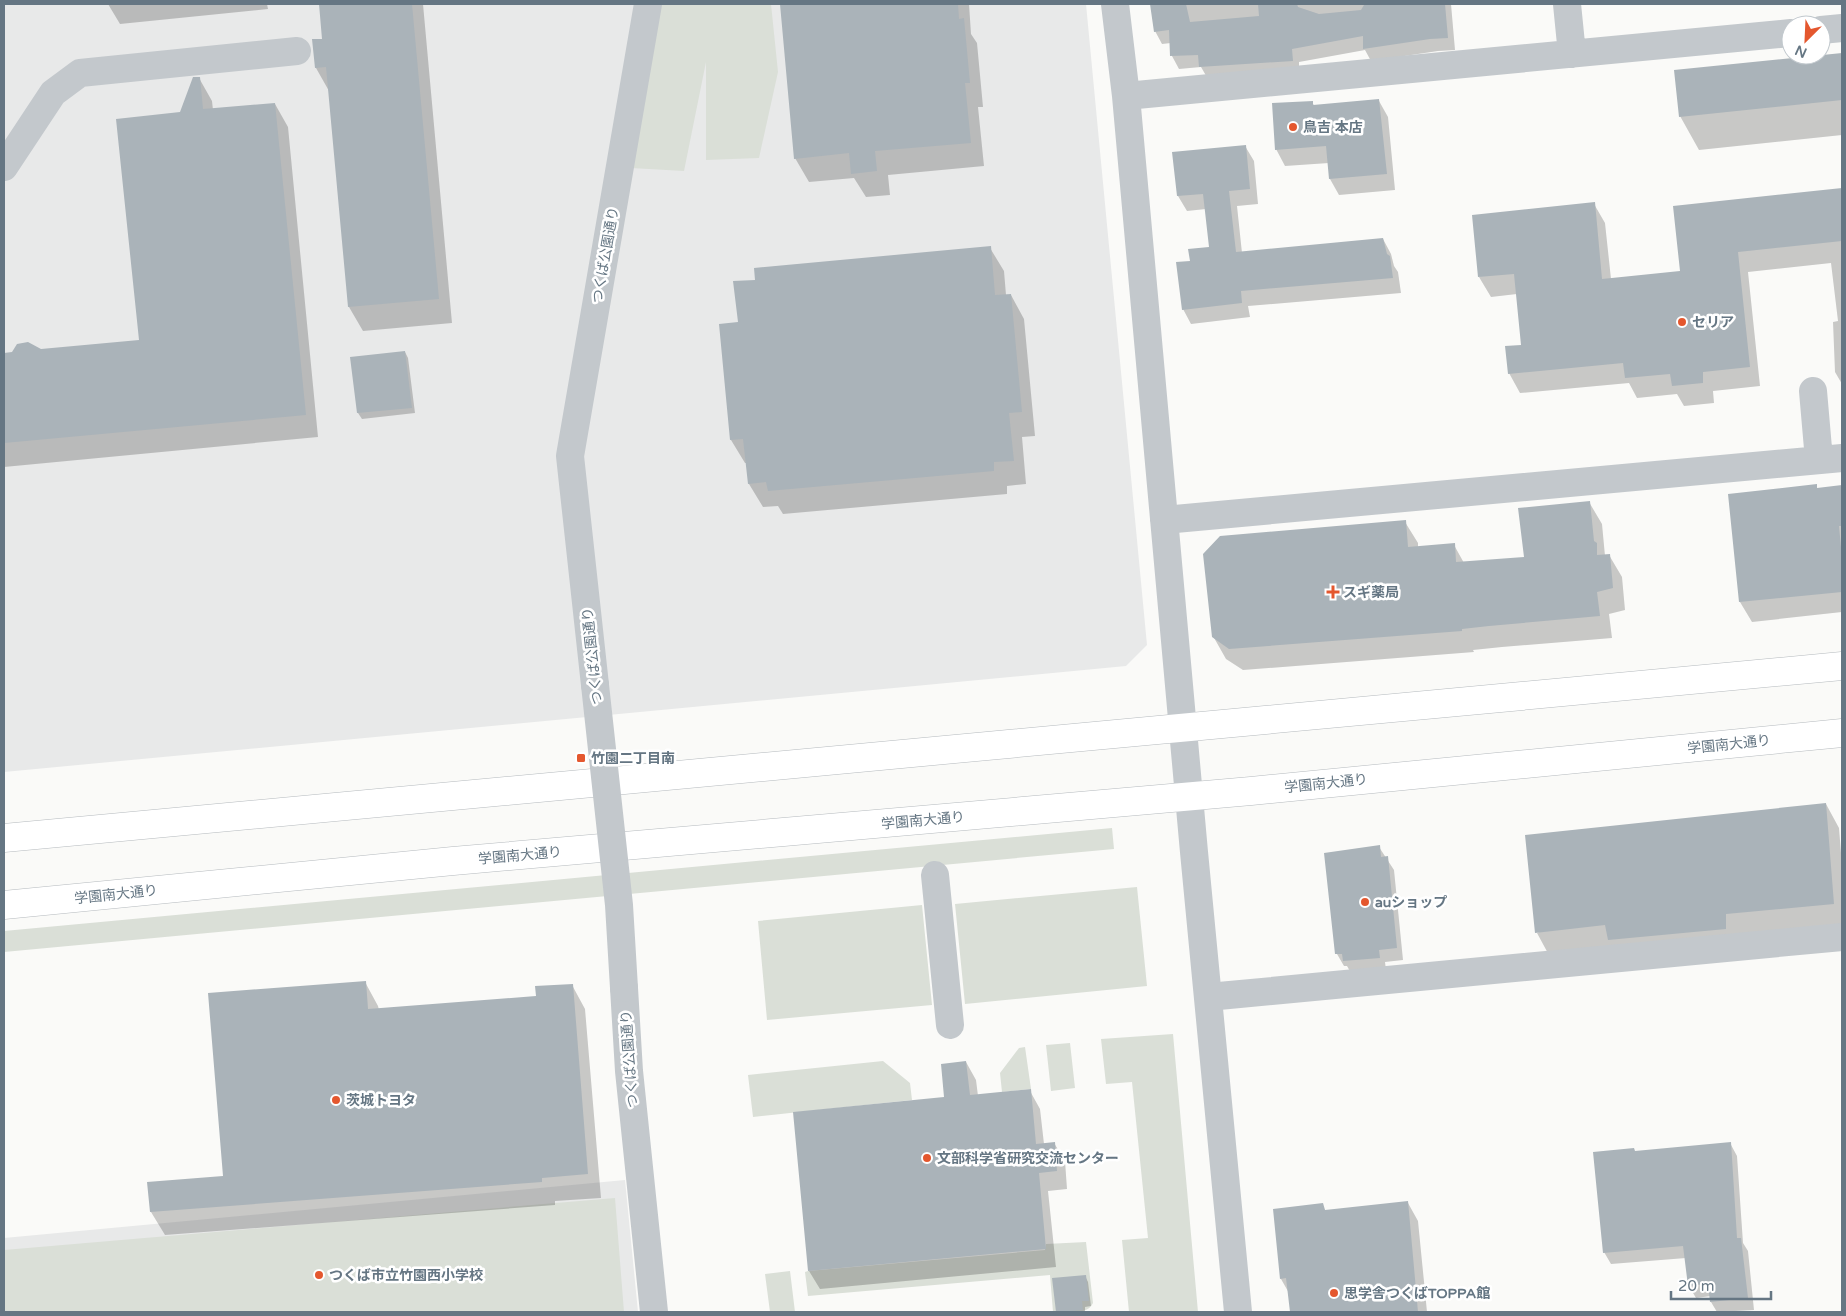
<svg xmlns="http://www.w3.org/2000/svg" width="1846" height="1316" font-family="'Varela Round','Noto Sans JP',sans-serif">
  <rect width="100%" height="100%" fill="#fafaf8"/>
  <path fill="#e8e9e9" d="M 4,4 L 1086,4 L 1147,645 L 1126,666 L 4,772 Z
    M 625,1180 L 638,1312 L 4,1312 L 4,1238 Z"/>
  <path fill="#dadfd7" d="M 660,4 L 771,4 L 778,72 L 759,158 L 706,160 L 706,62 L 684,171 L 631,168 Z
    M 1112,828 L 1114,849 L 4,952 L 4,931 Z
    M 1137,887 L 1147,986 L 965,1004 L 955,904 Z
    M 922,905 L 932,1005 L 767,1020 L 758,921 Z
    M 1173,1034 L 1198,1312 L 1129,1312 L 1122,1240 L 1148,1238 L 1132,1082 L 1106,1084 L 1101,1039 Z
    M 1070,1043 L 1075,1088 L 1051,1091 L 1046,1045 Z
    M 1025,1047 L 1031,1089 L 1002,1092 L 1000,1073 L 1019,1048 Z
    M 883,1061 L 910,1083 L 912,1100 L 753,1117 L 748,1075 Z
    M 615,1198 L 624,1312 L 5,1312 L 4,1250 Z
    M 1086,1242 L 1093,1303 C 1087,1316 1067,1312 1053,1312 L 1050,1275 L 808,1296 L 805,1272 L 808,1271 L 1045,1250 L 1046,1244 Z
    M 790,1271 L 795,1312 L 770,1312 L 765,1274 Z"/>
  <path fill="#0003" d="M 108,4 L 267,4 L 268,9 L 120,24 Z
    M 320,4 L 423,4 L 452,323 L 363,331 L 349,307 L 329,91 L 316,68 L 313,41 L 324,40 Z
    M 781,4 L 969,4 L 971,34 L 977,43 L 983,107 L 978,107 L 984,166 L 888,175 L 890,195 L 866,197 L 854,178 L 809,182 L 795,158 Z
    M 1157,4 L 1451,4 L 1455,50 L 1438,51 L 1371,61 L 1365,50 L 1299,62 L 1299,73 L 1208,79 L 1201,67 L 1179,69 L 1172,56 L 1171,43 L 1162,44 L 1155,31 Z
    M 1842,54 L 1842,135 L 1699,150 L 1680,116 L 1675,71 Z
    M 199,78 L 212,101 L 213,110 L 275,104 L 288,127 L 318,437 L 4,467 L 4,354 L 140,341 L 181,114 Z
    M 1379,101 L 1388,117 L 1395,190 L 1339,195 L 1330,179 L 1329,163 L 1285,166 L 1276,149 L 1312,102 L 1315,107 Z
    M 1245,146 L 1254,161 L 1258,204 L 1237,206 L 1242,253 L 1383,239 L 1391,254 L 1394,266 L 1398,272 L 1401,293 L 1248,306 L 1250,317 L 1191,324 L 1183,309 L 1191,262 L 1210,248 L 1206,209 L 1187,211 L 1178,196 L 1174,153 Z
    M 1842,189 L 1842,384 L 1835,372 L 1833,322 L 1838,321 L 1831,263 L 1748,272 L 1760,386 L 1713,391 L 1714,403 L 1684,406 L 1677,394 L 1637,398 L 1629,383 L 1520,393 L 1509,373 L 1522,346 L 1517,294 L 1491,297 L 1479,277 L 1594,204 L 1605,223 L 1611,279 L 1681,272 L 1674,207 Z
    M 990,248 L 1004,271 L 1006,295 L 1011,295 L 1024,319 L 1035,436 L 1022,437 L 1026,484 L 1007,486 L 1007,494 L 783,514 L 778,506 L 763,507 L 749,484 L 747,463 L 745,463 L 731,440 L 739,323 L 756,281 Z
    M 405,352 L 408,358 L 415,413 L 362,419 L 358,413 L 352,358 Z
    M 1816,486 L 1818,489 L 1842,487 L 1842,612 L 1752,622 L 1740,602 L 1729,495 Z
    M 1589,502 L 1602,524 L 1605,556 L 1609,555 L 1622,577 L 1625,610 L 1609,614 L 1612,638 L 1502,647 L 1473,650 L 1474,652 L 1243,670 L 1226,659 L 1213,636 L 1405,522 L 1418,543 L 1418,548 L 1454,545 L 1464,563 L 1525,558 Z
    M 1826,804 L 1839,828 L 1842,865 L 1842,928 L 1550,957 L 1537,933 Z
    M 1379,847 L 1394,870 L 1403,960 L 1385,962 L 1386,970 L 1351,973 L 1347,966 L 1344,966 L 1337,954 Z
    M 365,982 L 378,1006 L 379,1010 L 537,998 L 572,985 L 585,1009 L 601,1198 L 555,1201 L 555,1205 L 165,1235 L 151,1212 L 149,1183 L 224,1177 Z
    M 966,1062 L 976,1080 L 978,1096 L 1030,1091 L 1040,1109 L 1044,1144 L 1054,1143 L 1065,1161 L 1067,1189 L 1048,1191 L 1056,1267 L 820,1289 L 809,1271 L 946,1098 Z
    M 1730,1143 L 1737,1156 L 1743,1243 L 1748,1251 L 1754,1310 L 1717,1312 L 1711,1302 L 1711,1296 L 1696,1298 L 1689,1286 L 1686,1258 L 1611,1264 L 1604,1252 L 1635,1152 Z
    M 1408,1203 L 1418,1221 L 1427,1312 L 1292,1312 L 1289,1293 L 1281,1279 L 1274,1210 L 1322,1205 L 1326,1212 Z
    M 1085,1276 L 1088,1282 L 1091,1306 L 1085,1307 L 1085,1312 L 1058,1312 L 1054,1280 Z"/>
  <path fill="#aab3b9" d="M 319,4 L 412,4 L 439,299 L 348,307 L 326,67 L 315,68 L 312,39 L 322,39 Z
    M 780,4 L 958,4 L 959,19 L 964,18 L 970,83 L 965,83 L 971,143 L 875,151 L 877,171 L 851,174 L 849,153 L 794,159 Z
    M 1150,4 L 1186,4 L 1190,22 L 1259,16 L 1258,4 L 1297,4 L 1298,7 L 1319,14 L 1361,10 L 1364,5 L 1445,4 L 1448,38 L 1430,39 L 1363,49 L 1363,36 L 1292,49 L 1293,61 L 1199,67 L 1198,55 L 1170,56 L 1169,30 L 1154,32 Z
    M 1842,53 L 1842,100 L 1679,117 L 1674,70 Z
    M 193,77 L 200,77 L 203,109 L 275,103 L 306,415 L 4,443 L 4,353 L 12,352 L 17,344 L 28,342 L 41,349 L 139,340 L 116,119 L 180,112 Z
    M 1379,99 L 1387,174 L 1329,179 L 1326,146 L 1275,150 L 1272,103 L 1313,101 L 1313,105 Z
    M 1246,145 L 1250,189 L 1229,191 L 1236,252 L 1383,238 L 1387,254 L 1390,256 L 1393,278 L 1241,291 L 1242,303 L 1182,310 L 1176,262 L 1190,261 L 1188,249 L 1209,247 L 1203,194 L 1177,196 L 1172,152 Z
    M 1842,188 L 1842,241 L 1738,252 L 1750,367 L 1703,372 L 1703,383 L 1672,386 L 1670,374 L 1625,378 L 1623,363 L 1508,374 L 1505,346 L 1521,345 L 1514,274 L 1478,277 L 1472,215 L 1595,202 L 1602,279 L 1680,271 L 1673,206 Z
    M 991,246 L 995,295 L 1011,294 L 1022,412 L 1009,413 L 1014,461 L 994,462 L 994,471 L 768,491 L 766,482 L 748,484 L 743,439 L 730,440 L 719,324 L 738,322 L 733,281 L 755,280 L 754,268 Z
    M 405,351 L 412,408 L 357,413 L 350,357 Z
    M 1817,484 L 1817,488 L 1842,485 L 1842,526 L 1839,526 L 1842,558 L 1842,592 L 1739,602 L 1728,494 Z
    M 1590,501 L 1594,541 L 1597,543 L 1597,555 L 1610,554 L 1613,588 L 1597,592 L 1600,616 L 1489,626 L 1462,629 L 1462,631 L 1229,649 L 1212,637 L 1203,554 L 1220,536 L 1406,520 L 1408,547 L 1455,543 L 1456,562 L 1524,557 L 1518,508 Z
    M 1826,803 L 1834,904 L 1726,914 L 1726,929 L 1608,940 L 1605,925 L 1535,933 L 1525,835 Z
    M 1380,845 L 1381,857 L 1388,856 L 1397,948 L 1379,950 L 1380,958 L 1343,961 L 1342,954 L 1335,954 L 1324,853 Z
    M 366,981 L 368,1009 L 536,996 L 535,986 L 573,984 L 588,1174 L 542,1178 L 542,1182 L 150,1212 L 147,1182 L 223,1176 L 208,993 Z
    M 966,1061 L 970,1095 L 1031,1089 L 1036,1144 L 1055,1142 L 1057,1171 L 1039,1173 L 1046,1249 L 808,1271 L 793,1112 L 944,1097 L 941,1064 Z
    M 1731,1142 L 1737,1238 L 1741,1238 L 1748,1298 L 1710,1302 L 1708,1284 L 1688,1286 L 1683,1246 L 1603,1253 L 1593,1152 L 1634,1148 L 1635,1151 Z
    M 1408,1201 L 1418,1312 L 1290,1312 L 1286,1278 L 1280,1279 L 1273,1209 L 1323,1203 L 1325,1210 Z
    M 1086,1275 L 1089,1301 L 1082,1301 L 1083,1310 L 1056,1312 L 1052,1278 Z"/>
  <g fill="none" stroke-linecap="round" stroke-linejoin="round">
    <defs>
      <path id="major" d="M 4,838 L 1842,666
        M 4,905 L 453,861 L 1251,791 L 1842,733"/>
    </defs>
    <use href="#major" stroke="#b5babe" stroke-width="29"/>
    <path stroke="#c3c8cc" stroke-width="28" d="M 1115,4 L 1126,96 L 1194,852 L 1238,1312
      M 1567,4 L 1572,54
      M 1821,30 L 1842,28
      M 1126,96 L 1791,33
      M 4,167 L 53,93 L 80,73 L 297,51
      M 1813,391 L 1819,460
      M 1164,520 L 1842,458
      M 595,685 L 570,456 L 648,4
      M 935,875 L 950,1025
      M 624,988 L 629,1071 L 654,1312
      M 1208,997 L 1842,937"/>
    <use href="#major" stroke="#fff" stroke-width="28"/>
    <path stroke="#c3c8cc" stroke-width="28" d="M 595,685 L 619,905 L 624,988"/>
  </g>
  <g fill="#e4572e" stroke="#fff" stroke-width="2">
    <circle cx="1293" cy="127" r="5"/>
    <circle cx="1682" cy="322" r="5"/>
    <path d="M1330.5 584.5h5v5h5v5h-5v5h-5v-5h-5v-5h5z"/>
    <rect x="576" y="753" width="10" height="10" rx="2.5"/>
    <circle cx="1365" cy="902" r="5"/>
    <circle cx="336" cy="1100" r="5"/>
    <circle cx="927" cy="1158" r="5"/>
    <circle cx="319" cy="1275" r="5"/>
    <circle cx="1334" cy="1293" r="5"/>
  </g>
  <g text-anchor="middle" stroke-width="5" stroke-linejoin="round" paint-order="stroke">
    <g font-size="14" font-weight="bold" fill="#657683" stroke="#fff" text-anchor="start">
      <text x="1303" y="132">鳥吉 本店</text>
      <text x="1692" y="327">セリア</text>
      <text x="1343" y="597">スギ薬局</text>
      <text x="591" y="763">竹園二丁目南</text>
      <text x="1375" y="907">auショップ</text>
      <text x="346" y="1105">茨城トヨタ</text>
      <text x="937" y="1163">文部科学省研究交流センター</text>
      <text x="329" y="1280">つくば市立竹園西小学校</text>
      <text x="1344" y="1298">思学舎つくばTOPPA館</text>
    </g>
    <g font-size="14" fill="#657683" stroke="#fff">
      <text transform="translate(605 255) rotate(-80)" y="5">つくば公園通り</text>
      <text transform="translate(592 656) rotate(-96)" y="5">つくば公園通り</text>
      <text transform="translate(1729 744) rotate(-6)" y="5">学園南大通り</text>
      <text transform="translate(1326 783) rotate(-6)" y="5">学園南大通り</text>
      <text transform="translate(923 820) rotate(-5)" y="5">学園南大通り</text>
      <text transform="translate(520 855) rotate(-5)" y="5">学園南大通り</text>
      <text transform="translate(116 894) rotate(-6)" y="5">学園南大通り</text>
      <text transform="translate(629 1059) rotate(-94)" y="5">つくば公園通り</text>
    </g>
  </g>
  <rect width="1846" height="1316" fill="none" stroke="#657683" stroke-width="10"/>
  <g transform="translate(1806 40) rotate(204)"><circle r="24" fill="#ffffff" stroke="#c1c8cd"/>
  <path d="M0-4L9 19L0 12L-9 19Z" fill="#e4572e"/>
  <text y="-8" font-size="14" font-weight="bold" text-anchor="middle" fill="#657683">N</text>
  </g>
  <path d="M1671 1291v8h100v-8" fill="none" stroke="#657683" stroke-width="2.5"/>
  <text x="1678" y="1291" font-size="15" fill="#657683" stroke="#ffffff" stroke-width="4" paint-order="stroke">20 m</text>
</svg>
